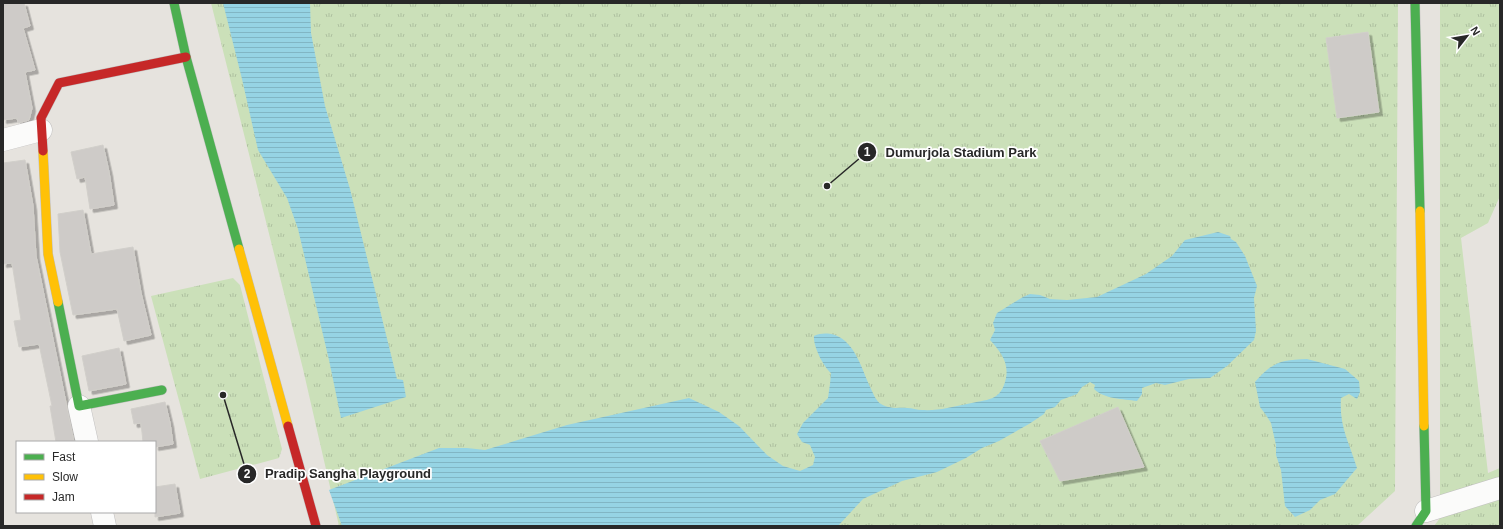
<svg xmlns="http://www.w3.org/2000/svg" width="1503" height="529" font-family="Arial,sans-serif">
  <defs>
    <pattern id="park-tufts" width="24" height="20" patternUnits="userSpaceOnUse"><rect width="24" height="20" fill="#cbe0b9"/><path d="M3 7l-1-3M5 7V3M7 7l1-3M15 17l-1-3M17 17v-4M19 17l1-3" fill="none" stroke="#aec09f"/></pattern>
    <pattern id="water-rules" width="6" height="5" patternUnits="userSpaceOnUse"><rect width="6" height="5" fill="#96d4e4"/><path d="M0 2.5h6" fill="none" stroke="#81b6c4"/></pattern>
    <filter id="shadow"><feDropShadow dx="3.5" dy="3.5" stdDeviation="0" flood-color="#0004"/></filter>
  </defs>
  <rect width="100%" height="100%" fill="#e6e3de"/>
  <path fill="url(#park-tufts)" d="M 211,3 L 1398,3 L 1395,491 L 1357,526 L 339,526 L 303,369 Z
    M 1440,3 L 1500,3 L 1500,196 L 1488,223 L 1461,238 L 1488,473 L 1500,468 L 1500,526 L 1434,526 L 1440,518 Z
    M 233,278 L 240,285 L 282,449 L 279,458 L 200,479 L 151,296 Z"/>
  <path fill="url(#water-rules)" d="M 223,3 L 310,3 L 311,33 L 325,106 L 350,189 L 397,379 L 403,380 L 406,397 L 341,418 L 329,360 L 298,229 L 287,198 L 258,150 L 242,79 Z
    M 1218,232 L 1230,236 L 1231,239 L 1236,242 L 1245,256 L 1257,286 L 1254,298 L 1256,331 L 1254,340 L 1227,366 L 1210,378 L 1189,379 L 1165,385 L 1156,383 L 1142,388 L 1142,394 L 1137,401 C 1123,399 1104,399 1094,389 L 1095,385 L 1090,382 L 1082,387 L 1077,394 L 1061,400 L 1055,407 L 1046,410 L 1044,414 L 1029,424 L 999,441 L 982,448 L 966,458 L 937,472 L 902,481 L 863,499 L 838,526 L 342,526 L 329,490 L 439,448 L 467,448 L 485,450 L 567,425 L 689,398 L 719,412 L 739,426 L 767,455 L 783,466 L 800,471 L 813,465 L 815,457 L 810,445 L 802,442 L 797,434 L 803,423 L 828,398 L 830,384 L 831,373 C 823,366 813,346 814,336 C 821,333 827,333 835,335 C 856,343 862,370 871,389 C 873,393 876,401 881,404 C 883,405 887,407 889,407 C 895,409 901,407 907,408 C 912,408 917,410 922,410 C 938,411 952,407 967,404 C 987,399 1001,402 1006,378 C 1009,362 1000,351 990,340 L 995,330 L 993,323 L 997,313 L 1023,297 L 1030,294 L 1040,295 L 1050,299 L 1067,300 L 1097,297 L 1146,274 L 1172,256 L 1185,240 Z
    M 1307,359 L 1345,369 L 1359,381 L 1360,392 L 1357,399 L 1349,394 L 1341,398 C 1339,427 1349,442 1357,468 L 1335,494 L 1320,500 L 1310,510 L 1295,517 L 1285,506 L 1281,470 L 1276,455 L 1276,445 L 1271,423 L 1266,415 L 1260,407 L 1255,382 C 1273,362 1280,360 1307,359 Z"/>
  <path fill="#cecbc8" stroke="#d1cfca" filter="url(#shadow)" d="M 3,3 L 24,3 L 30,26 L 23,28 L 35,70 L 25,72 L 32,108 L 29,120 L 18,123 L 17,118 L 3,120 Z
    M 1368,32 L 1379,112 L 1337,118 L 1326,38 Z
    M 103,145 L 109,172 L 114,205 L 90,209 L 85,177 L 77,179 L 71,152 Z
    M 25,160 L 33,206 L 36,256 L 74,442 L 56,442 L 50,406 L 52,406 L 39,344 L 19,347 L 14,321 L 21,320 L 12,263 L 3,264 L 3,163 Z
    M 83,210 L 91,254 L 133,247 L 141,293 L 151,335 L 124,341 L 117,309 L 73,315 L 60,252 L 58,214 Z
    M 119,348 L 126,384 L 89,391 L 82,356 Z
    M 165,402 L 170,423 L 173,444 L 155,447 L 155,442 L 143,442 L 141,423 L 134,424 L 131,409 Z
    M 1118,407 L 1144,467 L 1060,481 L 1040,441 Z
    M 175,484 L 180,513 L 155,517 L 155,487 Z"/>
  <g fill="none" stroke-linecap="round" stroke-linejoin="round">
    <defs>
      <path id="street" d="M 3,140 L 41,130
        M 79,406 L 87,442
        M 1426,511 L 1500,488
        M 102,512 L 105,526"/>
      <path id="fast" d="M 174,3 L 186,57 L 239,249
        M 1415,3 L 1420,211
        M 58,302 L 79,406 L 162,390
        M 1416,526 L 1426,511 L 1424,426"/>
      <path id="slow" d="M 43,151 L 48,254 L 58,302
        M 1420,211 L 1424,426
        M 239,249 L 288,426"/>
      <path id="jam" d="M 43,151 L 41,118 L 59,83 L 186,57
        M 288,426 L 316,526"/>
    </defs>
    <use href="#street" stroke="#c0bfbf" stroke-width="23"/>
    <use href="#fast" stroke="#c0bfbf" stroke-width="10"/>
    <use href="#slow" stroke="#c0bfbf" stroke-width="10"/>
    <use href="#jam" stroke="#c0bfbf" stroke-width="10"/>
    <use href="#street" stroke="#fbfbfa" stroke-width="22"/>
    <use href="#fast" stroke="#4caf50" stroke-width="9"/>
    <use href="#slow" stroke="#ffc107" stroke-width="9"/>
    <use href="#jam" stroke="#c62828" stroke-width="9"/>
  </g>
  <path fill="none" stroke="#282828" stroke-width="1.5" d="M827 186L867 152M223 395L247 474"/>
  <g fill="#282828" stroke="#fff" stroke-width="1.5">
    <circle cx="827" cy="186" r="4"/>
    <circle cx="223" cy="395" r="4"/>
    <circle cx="867" cy="152" r="10"/>
    <circle cx="247" cy="474" r="10"/>
  </g>
  <g font-size="12" text-anchor="middle" font-weight="bold" fill="#fff">
    <text x="867" y="156">1</text>
    <text x="247" y="478">2</text>
  </g>
  <g font-size="13" text-anchor="middle" font-weight="bold" fill="#282828" stroke="#fff" stroke-width="3.5" stroke-linejoin="round" paint-order="stroke">
    <text x="961" y="157">Dumurjola Stadium Park</text>
    <text x="348" y="478">Pradip Sangha Playground</text>
  </g>
  <rect width="1503" height="529" fill="none" stroke="#282828" stroke-width="8"/>
  <rect x="16" y="441" width="140" height="72" fill="#ffffff" stroke="#a9a9a9"/>
  <rect x="24" y="454" width="20" height="6" fill="#4caf50" stroke="#a9a9a9"/>
  <text x="52" y="461" font-size="12" fill="#282828">Fast</text>
  <rect x="24" y="474" width="20" height="6" fill="#ffc107" stroke="#a9a9a9"/>
  <text x="52" y="481" font-size="12" fill="#282828">Slow</text>
  <rect x="24" y="494" width="20" height="6" fill="#c62828" stroke="#a9a9a9"/>
  <text x="52" y="501" font-size="12" fill="#282828">Jam</text>
  <g transform="translate(1467 36) rotate(59)" stroke="#ffffff" stroke-width="3" paint-order="stroke">
  <path d="M0-3L7 15L0 10L-7 15Z" fill="#282828"/>
  <text y="-6" font-size="11" font-weight="bold" text-anchor="middle" fill="#282828">N</text>
  </g>
</svg>
